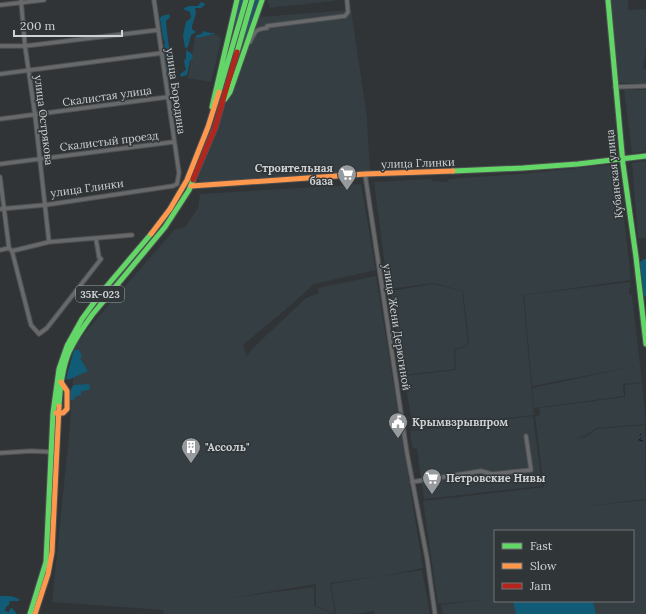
<svg xmlns="http://www.w3.org/2000/svg" width="646" height="614" font-family="Lora,serif">
  <rect width="100%" height="100%" fill="#313436"/>
  <path fill="#343e43" d="M 267,0 L 340,0 L 270,8 Z
    M 611,0 L 628,0 L 628,10 L 646,9 L 646,50 L 643,69 L 646,69 L 646,83 L 619,83 Z
    M 351,10 L 367,118 L 370,172 L 202,183 L 199,181 L 198,177 L 259,17 Z
    M 200,35 L 217,35 L 220,37 L 221,40 L 211,82 L 188,78 L 195,38 Z
    M 624,90 L 646,90 L 646,151 L 632,153 Z
    M 646,161 L 646,238 L 638,238 L 632,163 Z
    M 618,164 L 631,280 L 523,295 L 534,415 L 413,429 L 404,376 L 456,370 L 455,350 L 462,348 L 469,343 L 463,291 L 433,283 L 388,289 L 374,182 L 431,179 L 432,181 L 447,182 L 449,179 L 521,174 Z
    M 361,184 L 376,270 L 314,284 L 290,306 L 243,345 L 247,356 L 253,348 L 306,298 L 319,293 L 318,288 L 376,276 L 423,568 L 383,576 L 422,570 L 430,614 L 375,614 L 374,611 L 357,614 L 336,614 L 331,584 L 379,576 L 330,583 L 335,614 L 316,606 L 316,584 L 232,598 L 314,587 L 314,606 L 333,614 L 164,614 L 163,610 L 52,602 L 70,426 L 75,346 L 88,329 L 174,230 L 185,227 L 198,208 L 200,194 Z
    M 630,282 L 631,287 L 629,289 L 629,294 L 632,295 L 642,382 L 623,384 L 624,396 L 534,408 L 532,388 L 636,366 L 532,386 L 524,295 Z
    M 433,284 L 462,291 L 468,343 L 462,347 L 454,349 L 455,369 L 403,375 L 391,291 Z
    M 642,383 L 646,424 L 597,428 L 584,436 L 576,438 L 585,437 L 597,429 L 645,425 L 646,499 L 587,506 L 646,500 L 646,614 L 596,614 L 593,601 L 633,601 L 633,531 L 495,531 L 495,601 L 513,601 L 516,614 L 443,614 L 441,605 L 479,600 L 438,604 L 423,501 L 544,487 L 544,479 L 543,479 L 535,416 L 540,415 L 539,408 L 625,397 L 625,385 Z
    M 533,416 L 542,486 L 424,499 L 417,449 L 412,447 L 410,431 Z"/>
  <path fill="#125b76" d="M 239,0 L 244,0 L 223,66 Z
    M 255,0 L 260,0 L 236,69 L 234,69 Z
    M 201,2 L 204,3 L 205,5 L 201,8 L 195,8 L 196,13 L 192,26 L 192,29 L 196,32 L 191,35 L 188,47 L 185,48 L 183,35 L 186,22 L 191,18 L 190,12 L 183,9 L 188,6 L 198,6 Z
    M 169,14 L 170,17 L 166,21 C 166,27 171,64 173,66 C 174,68 176,69 177,71 L 176,72 L 169,72 L 166,69 L 167,61 L 164,56 L 167,50 L 164,46 L 165,42 L 163,38 L 160,18 L 162,16 Z
    M 204,31 L 210,33 L 215,33 L 214,34 L 197,38 L 195,36 L 201,34 Z
    M 186,50 L 191,53 L 193,57 L 190,61 L 187,75 L 181,77 L 180,74 L 186,70 L 184,61 L 186,58 Z
    M 644,259 L 646,259 L 646,297 L 643,295 L 640,262 Z
    M 74,350 L 79,350 L 82,356 L 80,358 L 88,371 L 68,380 L 66,378 Z
    M 89,384 L 90,390 L 81,391 L 81,395 L 76,396 L 73,400 L 70,400 L 71,389 L 74,385 Z
    M 0,596 C 7,596 14,595 20,600 L 18,601 L 10,601 L 9,605 L 6,607 L 5,611 L 9,612 L 10,609 L 12,608 L 17,614 L 0,614 Z
    M 513,601 L 593,601 L 596,614 L 516,614 Z"/>
  <g fill="none" stroke-linecap="round" stroke-linejoin="round">
    <path stroke="#052431" stroke-width="1" d="M 640,435 L 641,434
      M 641,438 L 639,440 L 643,441"/>
    <defs>
      <path id="street" d="M 21,0 L 25,46 L 35,115 L 49,242
        M 0,5 L 44,0
        M 250,42 C 255,32 255,29 267,28 L 267,26 L 345,16 L 348,12 L 347,0
        M 0,46 L 25,46 L 158,30
        M 0,74 L 162,53
        M 615,87 L 646,86
        M 0,119 L 168,97
        M 0,164 L 173,142
        M 365,174 L 407,453 L 427,558 L 435,614
        M 0,177 L 9,248
        M 0,209 L 45,205 L 173,186 L 177,184 L 179,173 L 154,0
        M 0,250 L 9,248 L 12,251 L 49,242 L 132,235
        M 12,251 L 31,325 L 39,334 L 47,328 L 101,259 L 99,257 L 96,239
        M 0,453 L 31,451 L 52,452
        M 412,482 L 481,471 L 492,474 L 531,470 L 526,436"/>
      <path id="fast" d="M 608,0 L 623,164 L 636,257 L 646,344
        M 237,52 L 252,0
        M 219,92 L 246,0
        M 225,99 L 230,92 L 262,0
        M 212,107 L 237,0
        M 453,171 L 523,168 L 578,164 L 646,156
        M 59,406 C 60,388 62,369 69,352 C 75,339 84,326 92,315 L 165,227 L 189,190 L 193,180
        M 30,614 L 46,562 L 53,413 L 59,369 L 67,346 L 82,319 L 101,293 L 151,234"/>
      <path id="slow" d="M 191,186 L 365,174 L 453,171
        M 151,234 L 170,209 L 187,180 L 208,127 L 219,92
        M 56,413 L 63,413 L 67,409 L 67,391 L 61,382
        M 35,614 L 48,574 L 52,552 L 59,406"/>
      <path id="jam" d="M 193,180 L 215,128 L 237,52"/>
    </defs>
    <use href="#street" stroke="#4d4f51" stroke-width="5.5"/>
    <use href="#fast" stroke="#4d4f51" stroke-width="7"/>
    <use href="#slow" stroke="#4d4f51" stroke-width="7"/>
    <use href="#jam" stroke="#4d4f51" stroke-width="7"/>
    <use href="#street" stroke="#67696a" stroke-width="3.5"/>
    <use href="#fast" stroke="#63d668" stroke-width="5"/>
    <use href="#slow" stroke="#ff974d" stroke-width="5"/>
    <use href="#jam" stroke="#b3261e" stroke-width="5"/>
  </g>
  <defs>
    <symbol id="supermarket-pin" viewBox="-11 -11 22 30"><path d="M0 17L-7.5 6A9.5 9.5 0 1 1 7.5 6Z" fill="#989b9d" stroke="#303537"/><path d="M-6-5.5h2.5l.6 2H6L4.5 2H-2.5L-4.4-4H-6ZM-1.5 3.2a1.3 1.3 0 1 0 .1 0ZM3 3.2a1.3 1.3 0 1 0 .1 0Z" fill="#fff"/></symbol>
    <symbol id="civic-pin" viewBox="-11 -11 22 30"><path d="M0 17L-7.5 6A9.5 9.5 0 1 1 7.5 6Z" fill="#989b9d" stroke="#303537"/><path d="M-.6-6.5H3V-4.5H.6V-3L4-1V1h2V6H-6V1h2V-1L-.6-3ZM-1.2 2.5V6h2.4V2.5Z" fill="#fff"/></symbol>
    <symbol id="building-pin" viewBox="-11 -11 22 30"><path d="M0 17L-7.5 6A9.5 9.5 0 1 1 7.5 6Z" fill="#989b9d" stroke="#303537"/><path d="M-4-6H4V6H1V3H-1V6H-4ZM-2.5-4.3h1.7v1.8h-1.7ZM.8-4.3h1.7v1.8H.8ZM-2.5-1h1.7V.8h-1.7ZM.8-1h1.7V.8H.8Z" fill="#fff"/></symbol>
  </defs>
  <g fill-rule="evenodd">
    <use href="#supermarket-pin" x="336" y="163" width="22" height="30"/>
    <use href="#civic-pin" x="387" y="411" width="22" height="30"/>
    <use href="#building-pin" x="180" y="436" width="22" height="30"/>
    <use href="#supermarket-pin" x="421" y="467" width="22" height="30"/>
  </g>
  <g text-anchor="middle" stroke-width="3" stroke-linejoin="round" paint-order="stroke">
    <rect fill="#303537" stroke="#9fa3a5" stroke-width="1" x="76" y="286" width="48" height="16" rx="3"/>
    <g font-size="10" font-weight="bold" fill="#cfd2d4">
      <text x="100" y="298">35К-023</text>
    </g>
    <g font-size="11" fill="#cfd2d4" stroke="#303537">
      <text transform="translate(176 91) rotate(82)" y="4">улица Бородина</text>
      <text transform="translate(107 96) rotate(-8)" y="4">Скалистая улица</text>
      <text transform="translate(44 120) rotate(83)" y="4">улица Острякова</text>
      <text transform="translate(109 141) rotate(-7)" y="4">Скалистый проезд</text>
      <text transform="translate(418 163) rotate(-2)" y="4">улица Глинки</text>
      <text transform="translate(614 174) rotate(-96)" y="4">Кубанская улица</text>
      <text transform="translate(87 188) rotate(-8)" y="4">улица Глинки</text>
      <text transform="translate(397 327) rotate(81)" y="4">улица Жени Дерюгиной</text>
    </g>
    <g font-size="11" font-weight="bold" fill="#cfd2d4" stroke="#303537" text-anchor="start">
      <text x="333" y="172" text-anchor="end">Строительная<tspan x="333" dy="13">база</tspan></text>
      <text x="412" y="426">Крымвзрывпром</text>
      <text x="205" y="451">"Ассоль"</text>
      <text x="446" y="482">Петровские Нивы</text>
    </g>
  </g>
  <rect x="494" y="530" width="140" height="72" fill="#303537" stroke="#707476"/>
  <rect x="502" y="543" width="20" height="6" fill="#63d668" stroke="#707476"/>
  <text x="530" y="550" font-size="12" fill="#cfd2d4">Fast</text>
  <rect x="502" y="563" width="20" height="6" fill="#ff974d" stroke="#707476"/>
  <text x="530" y="570" font-size="12" fill="#cfd2d4">Slow</text>
  <rect x="502" y="583" width="20" height="6" fill="#b3261e" stroke="#707476"/>
  <text x="530" y="590" font-size="12" fill="#cfd2d4">Jam</text>
  <path d="M14 30v6h108v-6" fill="none" stroke="#cfd2d4" stroke-width="2"/>
  <text x="20" y="30" font-size="12" fill="#cfd2d4" stroke="#303537" stroke-width="3" paint-order="stroke">200 m</text>
</svg>
